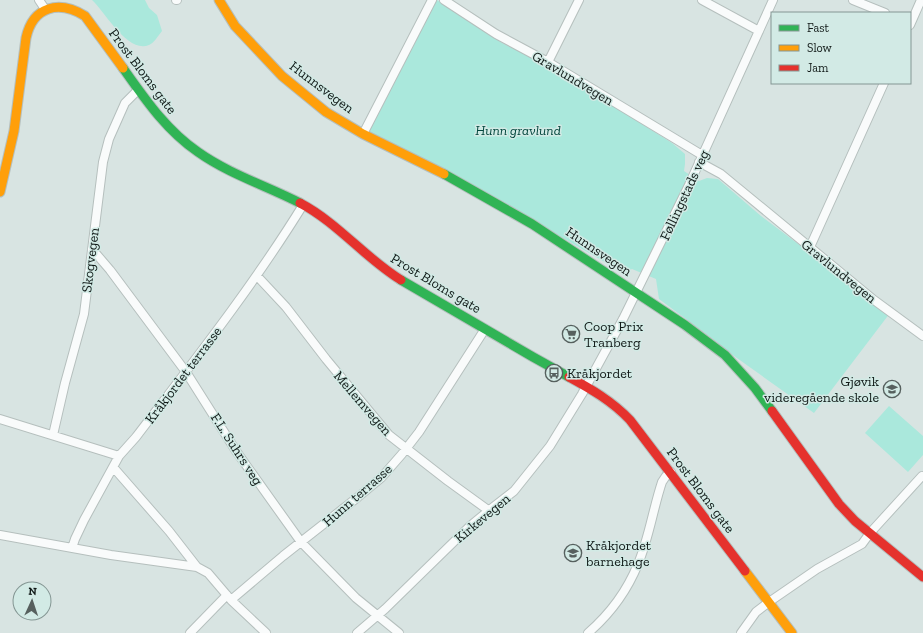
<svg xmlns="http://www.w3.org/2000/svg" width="923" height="633" font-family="'Zilla Slab',serif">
  <rect width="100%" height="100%" fill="#d8e4e2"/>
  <path fill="#aae8dc" d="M 92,0 L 145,0 L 149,8 L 157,15 L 162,31 C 158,36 154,43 149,45 C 128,54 105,12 92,0 Z
    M 437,0 L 502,43 L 553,68 L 672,143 L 685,154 L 685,164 L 684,171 L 699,181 L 707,178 L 718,179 L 761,216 L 890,313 L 814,413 L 727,351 L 717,342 L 659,299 L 656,279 L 632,269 L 624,273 L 474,187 L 368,132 L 412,42 Z
    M 889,406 L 923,436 L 923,455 L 908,472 L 865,433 Z"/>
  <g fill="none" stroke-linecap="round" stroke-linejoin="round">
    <defs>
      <path id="street" d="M 39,0 L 45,9
        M 176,0 L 177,0
        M 444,0 L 496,34 L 548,62 L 702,155
        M 702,0 L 759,31
        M 853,0 L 885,13
        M 910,25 L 921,0
        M 548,62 L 579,0
        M 363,134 L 432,0
        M 699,162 L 721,174 L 874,300 L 923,336
        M 810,247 L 884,83
        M 92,249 L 110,270 L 186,372 L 236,451 L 301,542 L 356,598 L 399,633
        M 257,276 L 286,307 L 326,359 L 389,435 L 448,481 L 488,510
        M 0,419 L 119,456
        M 53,435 L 65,383 L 84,314 L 103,162 L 109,139 L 125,103 L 138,90
        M 113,467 L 169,531 L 197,567
        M 0,535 L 111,555 L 197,567 L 208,573 L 231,600 L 266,633
        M 72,548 L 75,539 L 84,520 L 119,456 L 136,437 C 194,361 253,286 303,205
        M 231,600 L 283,556 L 358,497 L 381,478 L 402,454 L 419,432 L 485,329
        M 190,633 L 227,595
        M 357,633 L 385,609 L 470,526 L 487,512 L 514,491 L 550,446 L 582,394 L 623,319 L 689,185 L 773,0
        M 588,633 C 610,614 627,591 638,564 C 649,538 653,509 662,482 L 666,476 L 671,472
        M 741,633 L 756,612 L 769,602 L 817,569 L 862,544 L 870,533 L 922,476"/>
      <path id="fast" d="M 123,68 C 145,99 166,130 198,152 C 229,174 267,186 300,203
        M 444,174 L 532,224 L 685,325 L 725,355 L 755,388 L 772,411
        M 401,280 L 533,357 L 569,377"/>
      <path id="slow" d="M 219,0 L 235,26 L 282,76 L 326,112 L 363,134 L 444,174
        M 0,192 L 14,131 L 26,38 C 33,6 59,0 85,16 L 123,68
        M 745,571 L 792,633"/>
      <path id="jam" d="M 300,203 C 338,223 365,258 401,280
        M 569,377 C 591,389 612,401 630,420 L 745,571
        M 772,411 L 839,504 L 855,521 L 923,577"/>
    </defs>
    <use href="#street" stroke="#b5bfbd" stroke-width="10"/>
    <use href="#fast" stroke="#b5bfbd" stroke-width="11"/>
    <use href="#slow" stroke="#b5bfbd" stroke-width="11"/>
    <use href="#jam" stroke="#b5bfbd" stroke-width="11"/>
    <use href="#street" stroke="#f9fbfb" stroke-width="8"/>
    <use href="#fast" stroke="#30b455" stroke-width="9"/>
    <use href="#slow" stroke="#ff9f0a" stroke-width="9"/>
    <use href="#jam" stroke="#e5322d" stroke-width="9"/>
  </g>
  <defs>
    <symbol id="supermarket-ring" viewBox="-11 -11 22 22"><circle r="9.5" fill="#d2eae5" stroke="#56605e" stroke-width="1.5"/><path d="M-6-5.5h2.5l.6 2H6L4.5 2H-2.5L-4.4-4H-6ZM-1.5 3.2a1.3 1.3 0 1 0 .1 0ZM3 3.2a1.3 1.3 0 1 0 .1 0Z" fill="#56605e"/></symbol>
    <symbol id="bus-ring" viewBox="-11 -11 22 22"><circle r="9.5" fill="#d2eae5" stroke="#56605e" stroke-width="1.5"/><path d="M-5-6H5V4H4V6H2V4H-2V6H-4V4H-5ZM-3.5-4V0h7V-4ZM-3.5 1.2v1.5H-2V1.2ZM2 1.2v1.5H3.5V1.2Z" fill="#56605e"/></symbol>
    <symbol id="school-ring" viewBox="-11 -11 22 22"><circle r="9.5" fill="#d2eae5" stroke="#56605e" stroke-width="1.5"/><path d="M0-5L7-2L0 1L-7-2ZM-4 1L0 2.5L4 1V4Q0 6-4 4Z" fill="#56605e"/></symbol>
  </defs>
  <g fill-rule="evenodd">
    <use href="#supermarket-ring" x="561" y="324" width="20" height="20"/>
    <use href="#bus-ring" x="544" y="363" width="20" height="20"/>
    <use href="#school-ring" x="882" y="379" width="20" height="20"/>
    <use href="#school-ring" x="563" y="543" width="20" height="20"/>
  </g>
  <g text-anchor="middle" stroke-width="3" stroke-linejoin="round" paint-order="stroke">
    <g font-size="14" fill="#101917" stroke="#d2eae5">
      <text transform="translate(143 71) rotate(53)" y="5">Prost Bloms gate</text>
      <text transform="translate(573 78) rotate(31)" y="5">Gravlundvegen</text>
      <text transform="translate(322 87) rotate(37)" y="5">Hunnsvegen</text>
      <text transform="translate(684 195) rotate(-65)" y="5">Føllingstads veg</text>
      <text transform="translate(599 251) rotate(34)" y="5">Hunnsvegen</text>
      <text transform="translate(90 260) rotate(-83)" y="5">Skogvegen</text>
      <text transform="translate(839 271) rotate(39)" y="5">Gravlundvegen</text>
      <text transform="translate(436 283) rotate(31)" y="5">Prost Bloms gate</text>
      <text transform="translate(183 375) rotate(-53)" y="5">Kråkjordet terrasse</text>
      <text transform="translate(363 403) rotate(49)" y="5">Mellemvegen</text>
      <text transform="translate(237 449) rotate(57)" y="5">F.L. Suhrs veg</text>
      <text transform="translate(701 490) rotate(53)" y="5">Prost Bloms gate</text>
      <text transform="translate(357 495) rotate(-41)" y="5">Hunn terrasse</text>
      <text transform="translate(482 518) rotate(-40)" y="5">Kirkevegen</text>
    </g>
    <g font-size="14" font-style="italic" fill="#00453c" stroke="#d2eae5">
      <text x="518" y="135">Hunn gravlund</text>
    </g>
    <g font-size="14" fill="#101917" stroke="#d2eae5" text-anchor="start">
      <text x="584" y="331">Coop Prix<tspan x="584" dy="16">Tranberg</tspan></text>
      <text x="567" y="378">Kråkjordet</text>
      <text x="879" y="386" text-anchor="end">Gjøvik<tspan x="879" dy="16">videregående skole</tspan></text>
      <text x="586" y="550">Kråkjordet<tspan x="586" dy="16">barnehage</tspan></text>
    </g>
  </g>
  <rect x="771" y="12" width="140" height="72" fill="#d2eae5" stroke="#849693"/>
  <rect x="779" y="25" width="20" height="6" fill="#30b455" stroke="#849693"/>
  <text x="807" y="32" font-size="12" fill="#101917">Fast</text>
  <rect x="779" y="45" width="20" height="6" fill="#ff9f0a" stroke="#849693"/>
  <text x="807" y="52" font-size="12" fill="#101917">Slow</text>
  <rect x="779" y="65" width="20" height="6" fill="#e5322d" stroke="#849693"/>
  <text x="807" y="72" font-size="12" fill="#101917">Jam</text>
  <g transform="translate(32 601) rotate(3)"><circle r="19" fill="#d2eae5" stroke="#849693"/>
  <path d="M0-3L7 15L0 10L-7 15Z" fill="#56605e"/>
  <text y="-6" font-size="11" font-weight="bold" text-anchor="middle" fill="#101917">N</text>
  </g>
</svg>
